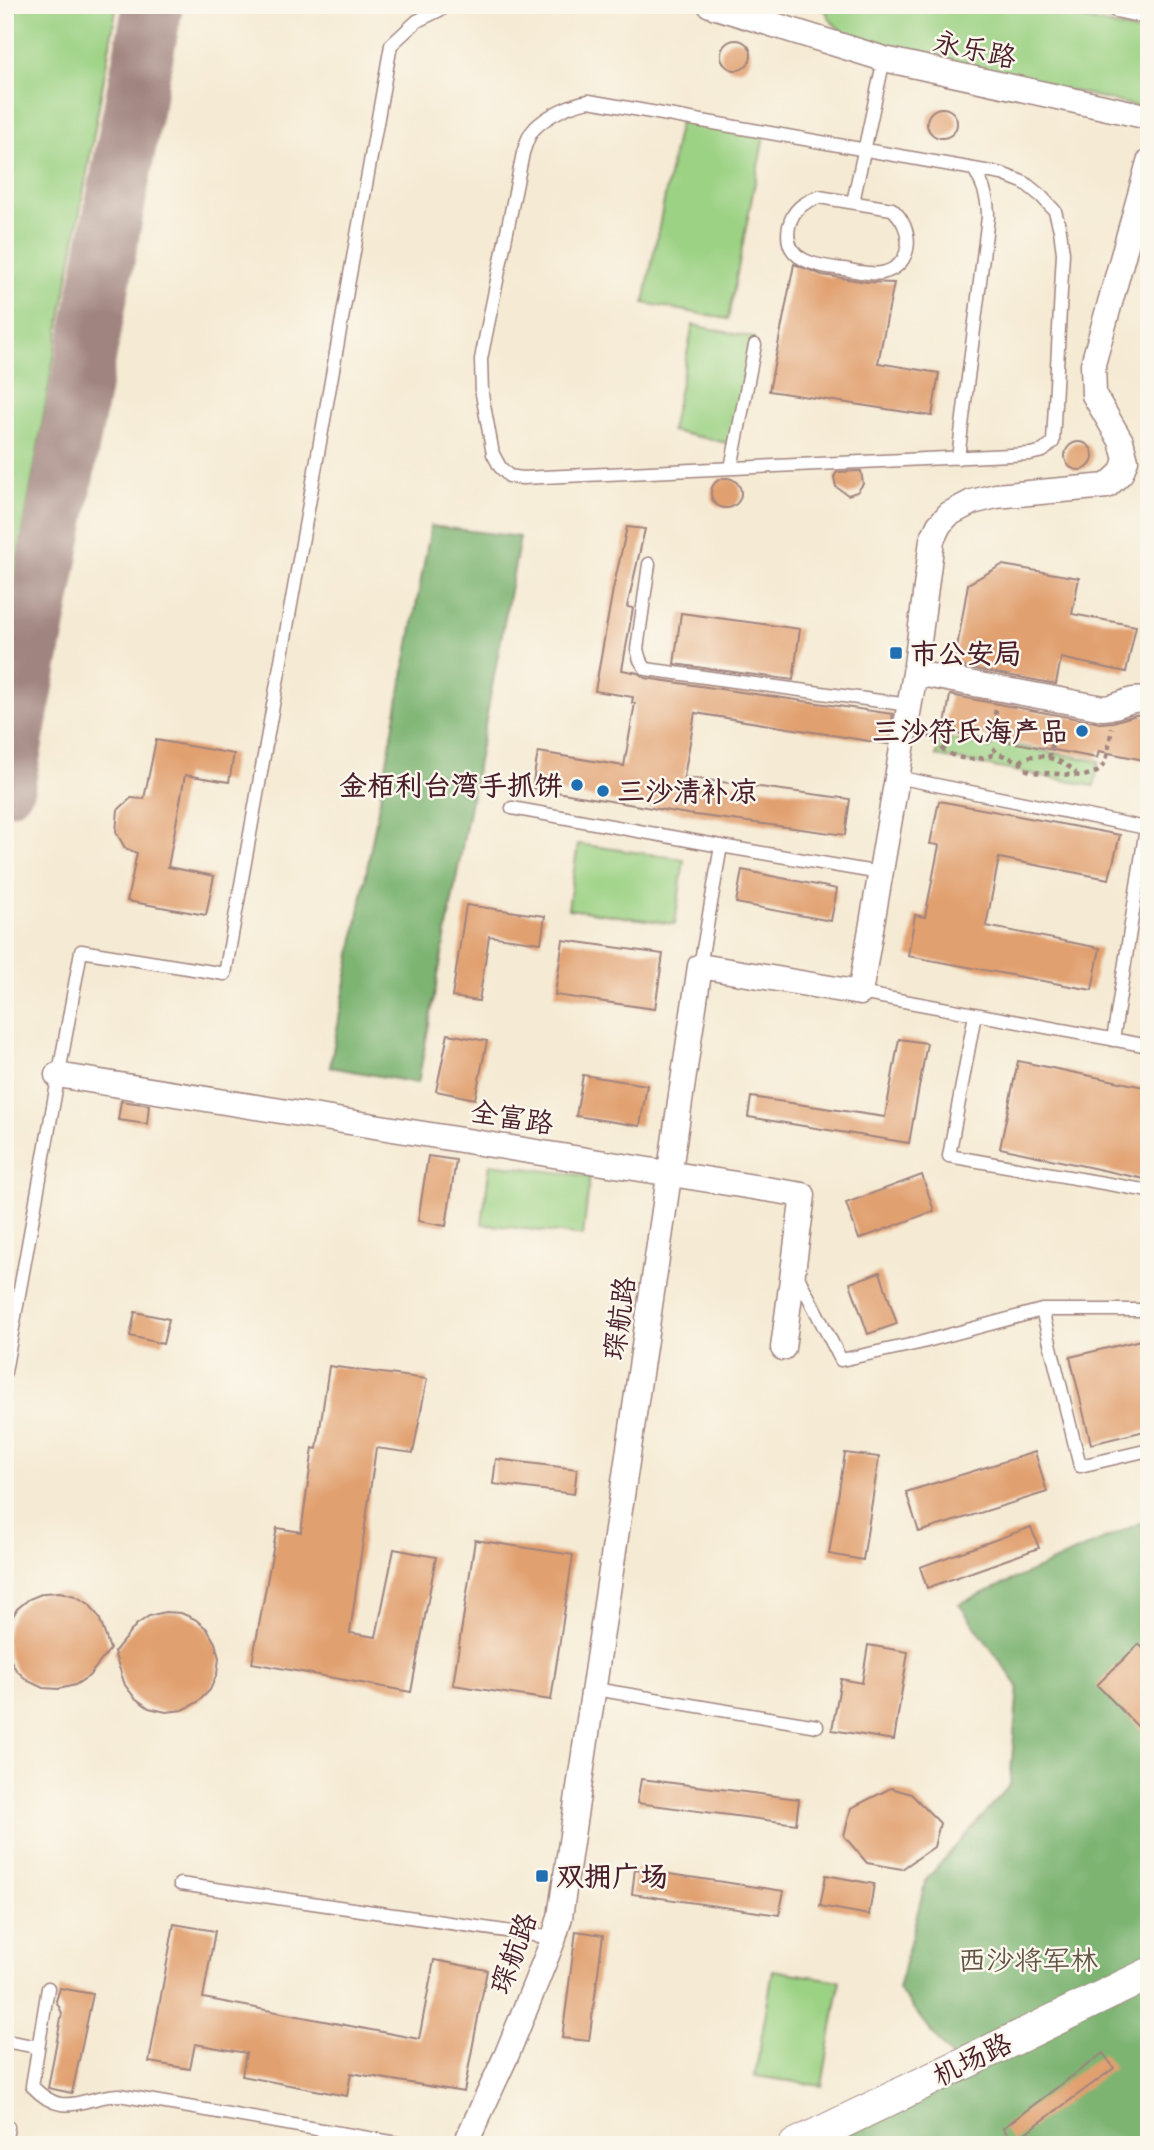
<svg xmlns="http://www.w3.org/2000/svg" width="1154" height="2150" font-family="Caveat,'LXGW WenKai TC',sans-serif">
  <rect width="100%" height="100%" fill="#fbf7ec"/>
  <filter id="ink" filterUnits="userSpaceOnUse"><feTurbulence type="fractalNoise" baseFrequency=".0143" numOctaves="2"/><feDisplacementMap in="SourceGraphic" scale="14" xChannelSelector="R" yChannelSelector="G"/><feConvolveMatrix kernelMatrix="1 2 1 2 8 2 1 2 1" color-interpolation-filters="sRGB"/></filter>
  <filter id="wash" filterUnits="userSpaceOnUse"><feTurbulence type="fractalNoise" baseFrequency=".00686" numOctaves="4" result="noise"/><feDisplacementMap in="SourceGraphic" scale="28" xChannelSelector="R" yChannelSelector="G"/><feGaussianBlur stdDeviation="1.57" result="paint"/><feColorMatrix in="noise" values="0 0 0 0 0 0 0 0 0 0 0 0 0 0 0 0 0 1.4 0 .05"/><feComposite in="paint" operator="in"/></filter>
  <g filter="url(#wash)">
    <rect width="100%" height="100%" fill="#f5ead3"/>
    <path fill="#9cd284" stroke="#737858" stroke-width="2" d="M 5,5 L 117,5 L 5,631 Z
      M 822,5 L 1024,5 L 1149,34 L 1148,109 L 848,37 L 832,22 Z
      M 680,120 L 764,136 L 728,319 L 644,303 Z
      M 693,325 L 754,338 L 732,444 L 671,431 Z
      M 940,737 L 987,746 L 995,742 L 1099,761 L 1094,786 L 936,756 Z
      M 578,844 L 684,859 L 675,924 L 568,909 Z
      M 490,1164 L 590,1176 L 583,1236 L 482,1224 Z
      M 773,1970 L 840,1981 L 822,2086 L 755,2076 Z"/>
    <path fill="#7db472" stroke="#646a4e" stroke-width="2" d="M 431,526 L 520,537 L 418,1083 L 330,1067 Z
      M 1149,1519 L 1149,2145 L 823,2145 L 965,2075 L 898,1989 L 926,1880 L 1010,1785 L 1018,1686 L 959,1604 Z"/>
    <g fill="none" stroke-linecap="round" stroke-linejoin="round">
      <path stroke="#a0847f" stroke-width="60" d="M 5,785 L 153,5"/>
    </g>
    <g id="blocks">
      <path fill="#e1a070" d="M721 55a15 15 0 1 1 30 0a15 15 0 1 1-30 0Z
        M927 123a15 15 0 1 1 30 0a15 15 0 1 1-30 0Z
        M 794,264 L 822,275 L 867,282 L 894,283 L 878,363 L 939,373 L 932,416 L 769,391 Z
        M1065 456a14 14 0 1 1 28 0a14 14 0 1 1-28 0Z
        M 861,471 L 863,484 L 857,492 L 848,495 L 836,487 L 834,477 L 837,472 Z
        M711 493a15 15 0 1 1 30 0a15 15 0 1 1-30 0Z
        M 627,527 L 645,529 L 627,607 L 633,608 L 622,670 L 638,673 L 645,678 L 893,714 L 888,744 L 695,713 L 684,777 L 850,799 L 845,835 L 688,814 L 532,788 L 538,752 L 624,766 L 635,703 L 632,703 L 633,697 L 595,691 L 613,589 Z
        M 1002,565 L 1079,578 L 1072,614 L 1136,626 L 1126,672 L 1061,658 L 1056,684 L 954,665 L 968,584 Z
        M 681,613 L 800,629 L 793,680 L 674,664 Z
        M 950,695 L 1100,723 L 1113,722 L 1136,715 L 1149,715 L 1149,761 L 1099,751 L 1097,758 L 978,736 L 944,732 Z
        M 156,740 L 234,754 L 229,782 L 185,775 L 168,867 L 214,876 L 206,915 L 127,901 L 137,853 L 125,848 L 116,832 L 118,810 L 131,798 L 144,799 Z
        M 939,801 L 1120,835 L 1109,879 L 999,858 L 986,926 L 1100,948 L 1092,990 L 908,956 L 915,915 L 925,917 L 939,845 L 930,844 Z
        M 742,870 L 837,889 L 831,921 L 736,903 Z
        M 466,905 L 545,916 L 541,943 L 489,936 L 479,1001 L 452,997 Z
        M 563,940 L 663,954 L 655,1009 L 555,995 Z
        M 448,1034 L 487,1041 L 475,1099 L 436,1091 Z
        M 899,1039 L 927,1043 L 909,1143 L 748,1117 L 751,1097 L 885,1117 Z
        M 1018,1061 L 1149,1088 L 1149,1180 L 1000,1148 Z
        M 583,1075 L 647,1085 L 640,1126 L 576,1116 Z
        M 121,1101 L 149,1105 L 147,1124 L 118,1120 Z
        M 428,1156 L 456,1160 L 446,1226 L 418,1221 Z
        M 922,1175 L 934,1211 L 859,1239 L 846,1203 Z
        M 880,1272 L 897,1324 L 868,1334 L 850,1283 Z
        M 135,1312 L 169,1319 L 163,1344 L 130,1336 Z
        M 1149,1338 L 1149,1430 L 1091,1444 L 1070,1357 Z
        M 329,1366 L 427,1379 L 413,1453 L 376,1448 L 350,1633 L 376,1637 L 394,1549 L 436,1557 L 411,1692 L 252,1663 L 277,1528 L 301,1532 L 313,1448 L 317,1449 Z
        M 1035,1452 L 1047,1492 L 919,1532 L 906,1492 Z
        M 845,1453 L 879,1457 L 863,1560 L 829,1554 Z
        M 496,1459 L 577,1469 L 574,1494 L 493,1484 Z
        M 1031,1527 L 1039,1548 L 927,1588 L 920,1567 Z
        M 475,1540 L 573,1555 L 551,1700 L 453,1685 Z
        M 60,1592 L 75,1596 L 89,1604 L 99,1617 L 110,1649 L 89,1676 L 75,1685 L 59,1689 L 43,1688 L 28,1681 L 16,1670 L 8,1655 L 6,1639 L 9,1623 L 17,1609 L 29,1599 L 44,1593 Z
        M 165,1612 L 181,1613 L 195,1619 L 207,1629 L 215,1643 L 219,1658 L 217,1674 L 210,1690 L 198,1702 L 183,1710 L 166,1712 L 149,1708 L 135,1698 L 125,1685 L 114,1652 L 136,1625 L 149,1616 Z
        M 1139,1644 L 1149,1654 L 1149,1738 L 1097,1685 Z
        M 868,1645 L 908,1652 L 894,1740 L 832,1730 L 841,1679 L 862,1683 Z
        M 641,1779 L 799,1799 L 796,1824 L 637,1803 Z
        M 891,1788 L 911,1794 L 940,1823 L 934,1847 L 902,1869 L 867,1863 L 844,1836 L 851,1808 Z
        M 635,1869 L 784,1891 L 779,1915 L 632,1894 Z
        M 826,1875 L 874,1884 L 869,1915 L 820,1906 Z
        M 174,1924 L 215,1931 L 203,1998 L 419,2039 L 434,1960 L 487,1970 L 464,2092 L 351,2073 L 347,2096 L 242,2076 L 246,2053 L 195,2044 L 190,2069 L 149,2062 Z
        M 576,1931 L 603,1935 L 589,2041 L 562,2038 Z
        M 60,1988 L 93,1994 L 72,2093 L 48,2088 L 62,2013 L 56,2001 Z
        M 1103,2053 L 1114,2068 L 1013,2142 L 1003,2128 Z"/>
    </g>
  </g>
  <g filter="url(#ink)">
    <use href="#blocks" fill-opacity="0" stroke="#a0847f" stroke-width="2"/>
    <g fill="none" stroke-linecap="round" stroke-linejoin="round">
      <defs>
        <path id="service" d="M 589,101 L 1002,174 L 1025,183 L 1041,196 L 1055,211 L 1060,230 L 1063,253 L 1053,442 L 1043,451 L 1030,454 L 522,478 L 509,476 L 500,467 L 493,454 L 482,394 L 481,359 L 523,153 C 526,144 528,135 535,128 C 548,115 571,104 589,101 Z
          M 819,197 L 892,209 C 914,228 915,265 882,273 C 870,275 856,271 844,269 C 818,266 782,262 789,226 C 793,209 804,202 819,197 Z
          M 853,202 L 884,59
          M 958,458 L 988,217 C 988,198 984,186 974,169
          M 731,468 L 755,345
          M 649,564 L 637,649 L 640,660 L 646,669 L 909,705
          M 897,777 L 1146,828 L 1113,1040
          M 512,808 L 721,846
          M 700,966 L 721,846 L 880,873
          M 860,993 L 1149,1046
          M 975,1014 L 949,1156 L 1149,1191
          M 796,1273 L 841,1360 L 919,1343 L 1042,1310 L 1149,1310
          M 1042,1310 L 1080,1466 L 1149,1450
          M 5,1372 L 81,951 L 225,974 L 391,45 L 417,21 L 450,5
          M 595,1689 L 817,1726
          M 180,1884 L 554,1938
          M 48,1988 L 32,2086 C 64,2120 80,2097 119,2095 L 409,2145
          M 5,2041 L 38,2047
          M 5,2126 L 8,2127 L 5,2143"/>
        <path id="minor" d="M 710,5 L 884,59 L 1149,117
          M 1117,5 L 1149,12
          M 915,673 L 1103,708 C 1124,707 1124,697 1149,700
          M 57,1075 L 803,1195 L 783,1348
          M 468,2145 L 469,2136 L 507,2054 L 554,1938 L 560,1917 L 700,966 L 860,993 L 915,673 L 932,540 L 939,525 L 949,514 L 972,502 L 996,496 L 1107,486 L 1121,473 L 1126,460 L 1121,441 L 1094,395 L 1093,364 L 1149,162"/>
        <path id="tertiary" d="M 795,2145 L 1149,1974"/>
      </defs>
      <use href="#service" stroke="#a0847f" stroke-width="15"/>
      <use href="#minor" stroke="#a0847f" stroke-width="27"/>
      <use href="#tertiary" stroke="#a0847f" stroke-width="34"/>
      <path stroke="#a0847f" stroke-width="4.5" stroke-dasharray="5 5" stroke-linecap="butt" d="M 996,710 L 989,743 L 997,753 L 1020,762 L 1025,769 L 1032,772 L 1084,776 L 1097,772 L 1106,762 L 1112,728
        M 927,734 C 934,739 937,744 943,749 C 958,762 980,761 997,753
        M 1049,758 L 1057,722
        M 1020,762 C 1034,748 1065,761 1076,773"/>
      <use href="#service" stroke="#fff" stroke-width="12"/>
      <use href="#minor" stroke="#fff" stroke-width="24"/>
      <use href="#tertiary" stroke="#fff" stroke-width="32"/>
    </g>
  </g>
  <g fill="#1f6fb2" stroke="#fbf7ec" stroke-width="2.5">
    <rect x="889" y="646" width="14" height="14" rx="3.5"/>
    <circle cx="1082" cy="731" r="7"/>
    <circle cx="577" cy="785" r="7"/>
    <circle cx="603" cy="791" r="7"/>
    <rect x="535" y="1869" width="14" height="14" rx="3.5"/>
  </g>
  <g text-anchor="middle" stroke-width="5" stroke-linejoin="round" paint-order="stroke">
    <g font-size="28" fill="#4a1f2b" stroke="#fbf7ec">
      <text transform="translate(975 49) rotate(12)" y="10">永乐路</text>
      <text transform="translate(512 1117) rotate(9)" y="10">全富路</text>
      <text transform="translate(619 1318) rotate(-82)" y="10">琛航路</text>
      <text transform="translate(513 1953) rotate(-70)" y="10">琛航路</text>
      <text transform="translate(972 2059) rotate(-26)" y="10">机场路</text>
    </g>
    <g font-size="28" font-weight="bold" fill="#4a1f2b" stroke="#fbf7ec" text-anchor="start">
      <text x="910" y="663">市公安局</text>
      <text x="1068" y="741" text-anchor="end">三沙符氏海产品</text>
      <text x="563" y="795" text-anchor="end">金栢利台湾手抓饼</text>
      <text x="617" y="801">三沙清补凉</text>
      <text x="556" y="1886">双拥广场</text>
    </g>
    <g font-size="28" fill="#635546" stroke="#fbf7ec">
      <text x="1028" y="1970">西沙将军林</text>
    </g>
  </g>
  <rect width="1154" height="2150" fill="none" stroke="#fbf7ec" stroke-width="28"/>
</svg>
